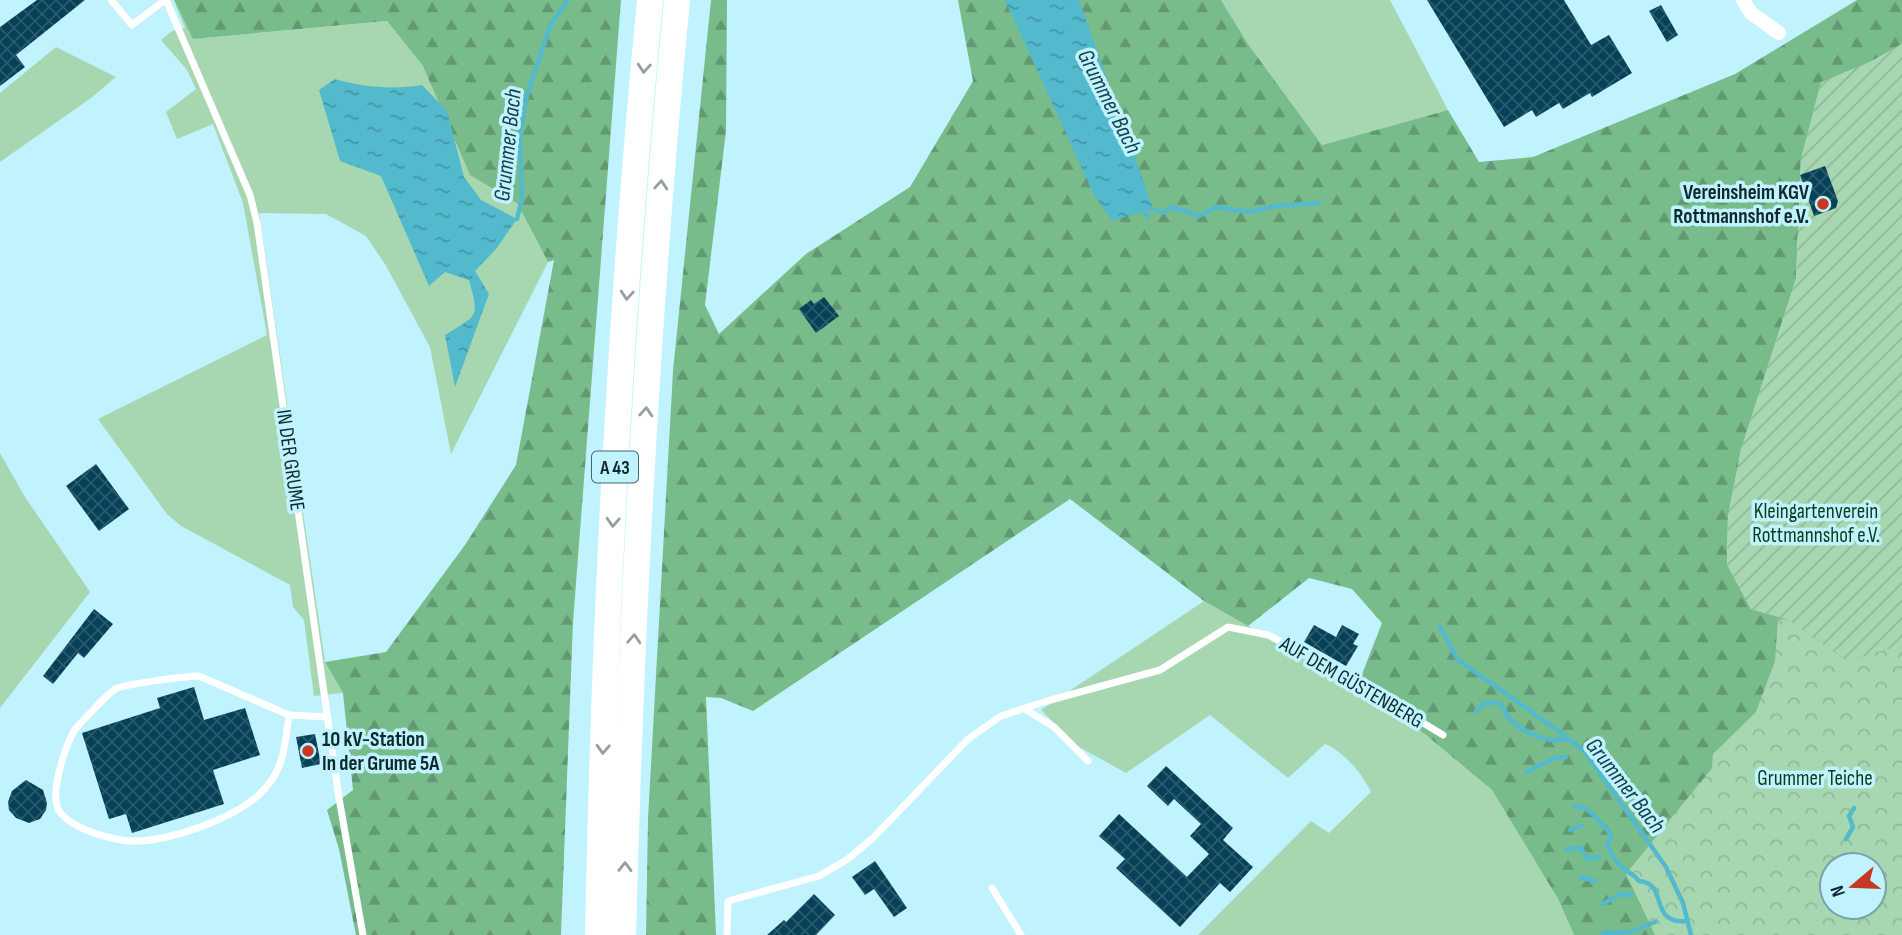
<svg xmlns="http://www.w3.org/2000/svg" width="1902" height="935" font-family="'Sofia Sans Condensed',sans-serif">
  <defs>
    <pattern id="forest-firs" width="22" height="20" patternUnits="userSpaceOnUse" patternTransform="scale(1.75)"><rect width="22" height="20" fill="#79bc8b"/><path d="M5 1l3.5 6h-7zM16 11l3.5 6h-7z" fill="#629972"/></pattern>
    <pattern id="park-crowns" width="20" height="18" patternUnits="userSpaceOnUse" patternTransform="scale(1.75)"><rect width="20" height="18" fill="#a6d7b1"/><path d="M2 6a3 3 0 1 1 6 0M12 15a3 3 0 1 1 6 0" fill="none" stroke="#8eb999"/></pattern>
    <pattern id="garden-furrows" width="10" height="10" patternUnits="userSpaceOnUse" patternTransform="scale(1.75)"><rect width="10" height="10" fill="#a6d7b1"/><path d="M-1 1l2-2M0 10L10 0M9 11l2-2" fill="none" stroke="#8eb999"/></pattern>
    <pattern id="water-ripples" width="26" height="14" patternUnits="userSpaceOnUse" patternTransform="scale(1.75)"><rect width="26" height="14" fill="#53b9cd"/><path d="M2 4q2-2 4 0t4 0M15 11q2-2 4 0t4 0" fill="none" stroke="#4396a7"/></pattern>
    <pattern id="building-cross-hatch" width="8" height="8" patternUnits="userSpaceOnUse" patternTransform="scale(1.75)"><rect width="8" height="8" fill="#074158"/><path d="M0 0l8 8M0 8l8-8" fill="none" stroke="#2a5a6d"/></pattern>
  </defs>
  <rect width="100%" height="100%" fill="#c0f3fe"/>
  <path fill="#a6d7b1" d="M 173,0 L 194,39 L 387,21 L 423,66 L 517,203 L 548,262 L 451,454 L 430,347 L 385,264 L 366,236 L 326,214 L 259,213 L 325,662 L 343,693 L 314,696 L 304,620 L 293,607 L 290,585 L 181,526 L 167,514 L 98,419 L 267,335 L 243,203 L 213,124 L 177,139 L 166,112 L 196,89 L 187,70 L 161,40 L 172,31 L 185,28 Z
    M 1221,0 L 1390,0 L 1448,110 L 1322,145 L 1248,44 Z
    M 56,47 L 116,77 L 91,98 L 0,162 L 0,93 Z
    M 0,453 L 25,497 L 90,592 L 0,708 Z
    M 1204,601 L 1357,687 L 1426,735 L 1492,790 L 1558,899 L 1574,935 L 1198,935 L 1311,821 L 1329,833 L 1371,792 C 1362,773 1344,752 1325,744 L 1288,778 L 1210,715 L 1126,773 L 1079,747 L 1041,710 Z"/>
  <path fill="url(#forest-firs)" fill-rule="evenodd" d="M 174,0 L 621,0 L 573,622 L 561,935 L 356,935 L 339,849 L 327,810 L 353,790 L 343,693 L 325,662 L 386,652 L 465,545 L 516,465 L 554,260 L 548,262 L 517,203 L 470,175 L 423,66 L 387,21 L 193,39 Z
    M 711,0 L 727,0 L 726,131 L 705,305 L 719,334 L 806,254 L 910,187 L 973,81 L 958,0 L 1221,0 L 1248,44 L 1322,145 L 1448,110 L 1479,162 L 1533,157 L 1735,74 L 1857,0 L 1902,0 L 1902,44 L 1872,61 L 1801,158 L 1796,279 L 1741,450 L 1728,517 L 1727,564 L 1751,609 L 1891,648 L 1902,662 L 1902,935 L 1574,935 L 1558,899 L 1492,790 L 1426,735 L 1357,687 L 1382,623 L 1352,589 L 1309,578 L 1248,626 L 1204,601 L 1070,499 L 753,711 L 721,698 L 706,697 L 716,935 L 646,935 L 648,819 L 673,371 ZM 1832,865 L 1874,865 L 1874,907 L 1832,907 Z"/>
  <path fill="url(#park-crowns)" fill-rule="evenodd" d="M 1778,619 L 1789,620 L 1847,661 L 1891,648 L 1902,662 L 1902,935 L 1655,935 L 1626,874 L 1712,768 L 1713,754 L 1756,712 L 1775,661 ZM 1832,865 L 1874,865 L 1874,907 L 1832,907 Z"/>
  <path fill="url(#garden-furrows)" d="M 1902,44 L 1902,662 L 1891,648 L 1847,661 L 1789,620 L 1751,609 L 1727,564 L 1728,517 L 1741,450 L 1796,279 L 1801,158 L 1821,82 L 1872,61 Z"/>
  <path fill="url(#water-ripples)" d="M 1005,0 L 1079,0 L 1153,208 L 1112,221 L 1094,195 Z
    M 335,79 C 363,87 393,90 422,85 L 447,111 L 464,177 L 481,200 L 517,219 L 496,249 L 475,271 L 489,294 L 455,387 L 445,335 C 477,315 480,319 469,280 L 445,272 L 429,286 L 381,176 L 340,161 L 319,90 Z"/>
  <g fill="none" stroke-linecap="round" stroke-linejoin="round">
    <path stroke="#53b9cd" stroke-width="4.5" d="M 1146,207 L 1163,213 L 1172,207 L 1199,216 L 1216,207 L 1250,212 L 1275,206 L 1319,203
      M 1140,208 L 1148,217
      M 517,219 L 522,198 L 520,132 L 527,95 L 551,24 L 568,0
      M 1440,627 L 1458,660 L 1560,732 L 1585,752 L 1666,867 L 1683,903 L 1691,935
      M 1476,711 L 1485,703 L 1500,703 C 1503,707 1506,714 1509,718 C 1521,731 1551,746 1567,738
      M 1527,772 L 1554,758 L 1566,757
      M 1575,807 C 1587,806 1592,813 1600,822 C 1605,829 1609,828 1611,837 L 1607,846 C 1611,854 1618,865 1625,870 C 1631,874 1634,874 1639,881 C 1669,883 1648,925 1687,921
      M 1570,830 L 1581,826
      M 1846,839 L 1853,827 L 1849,816 L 1854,808
      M 1566,849 L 1581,848 L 1587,859 L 1599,857
      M 1581,877 L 1595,881
      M 1603,904 L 1620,894 L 1631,895
      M 1603,933 L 1630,932 L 1655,922"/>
  </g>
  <path fill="url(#building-cross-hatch)" d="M 37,0 L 85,0 L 16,55 L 25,67 L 0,86 L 0,27 Z
    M 1427,0 L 1564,0 L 1591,45 L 1609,35 L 1632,73 L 1592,97 L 1590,93 L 1563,109 L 1559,103 L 1536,117 L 1532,110 L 1504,127 Z
    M 1661,5 L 1678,35 L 1667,42 L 1649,11 Z
    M 1825,166 L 1838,201 L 1836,208 L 1814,216 L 1800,175 Z
    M 824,297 L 839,316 L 816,333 L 799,309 L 811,300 L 814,304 Z
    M 96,464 L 129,509 L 99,531 L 66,486 Z
    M 94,609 L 113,624 L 84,658 L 78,653 L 53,684 L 43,676 Z
    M 1314,625 L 1336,637 L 1342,625 L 1359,634 L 1353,644 L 1358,646 L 1346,666 L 1304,642 Z
    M 194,687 L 204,720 L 245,708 L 260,755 L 213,770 L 224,804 L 132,833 L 126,814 L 109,819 L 82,733 L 160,708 L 157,698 Z
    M 315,734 L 321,764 L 302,768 L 296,737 Z
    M 1166,766 L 1233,828 L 1223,840 L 1253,867 L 1230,892 L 1220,883 L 1180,927 L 1116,868 L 1125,859 L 1099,836 L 1119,814 L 1187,877 L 1209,854 L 1190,836 L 1201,824 L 1174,799 L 1168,806 L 1147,786 Z
    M 26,780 L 43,790 L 47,803 L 46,810 L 40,819 L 29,823 L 16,818 L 9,810 L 8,802 L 12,791 Z
    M 875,861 L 907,908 L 894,917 L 874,889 L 865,895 L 852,877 Z
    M 814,894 L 835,915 L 816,935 L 767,935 L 784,920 L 786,922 Z"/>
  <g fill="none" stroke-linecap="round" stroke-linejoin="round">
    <path stroke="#fff" stroke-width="7" d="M 166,0 L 250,195 L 257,223 L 339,798 L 363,935
      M 112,1 L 132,25 L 165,0
      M 1025,709 L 1054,727 L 1088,761
      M 289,715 C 285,741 285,764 268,785 C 244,816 176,839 138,841 C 117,842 73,830 60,812 C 48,797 65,747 74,731 C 78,725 109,693 115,689 C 125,684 187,676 199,676 L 289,715 L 328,717
      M 330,735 L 342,733
      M 992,888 L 1021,935
      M 727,935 L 728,901 L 819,876 L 848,859 L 874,837 L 968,739 L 1001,716 L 1047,701 L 1160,670 L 1228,627 L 1268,635 L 1343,674 L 1443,735"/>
    <path stroke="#fff" stroke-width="14" d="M 1743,0 L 1751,13 L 1779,33"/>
    <path stroke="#fff" stroke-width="26" d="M 598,935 C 604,623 620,311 650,0
      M 623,935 C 631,623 647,311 677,0"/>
  </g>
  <defs><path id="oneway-chevron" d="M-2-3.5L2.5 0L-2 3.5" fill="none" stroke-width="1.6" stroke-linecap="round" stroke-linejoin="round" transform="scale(1.75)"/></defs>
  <g stroke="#939fa1">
    <use href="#oneway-chevron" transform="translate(644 68) rotate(94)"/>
    <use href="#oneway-chevron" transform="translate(661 185) rotate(-86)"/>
    <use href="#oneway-chevron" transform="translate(627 295) rotate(94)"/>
    <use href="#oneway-chevron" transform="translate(646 412) rotate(-86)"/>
    <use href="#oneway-chevron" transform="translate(613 522) rotate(93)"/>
    <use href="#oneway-chevron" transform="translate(634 639) rotate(-87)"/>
    <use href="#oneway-chevron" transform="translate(603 749) rotate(93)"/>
    <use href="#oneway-chevron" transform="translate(625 867) rotate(-89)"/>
  </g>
  <g fill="#c53924" stroke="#c0f3fe" stroke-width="2.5">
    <circle cx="1823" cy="204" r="7"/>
    <circle cx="308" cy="751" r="7"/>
  </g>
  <g text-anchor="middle" stroke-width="7" stroke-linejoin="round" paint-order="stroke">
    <rect fill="#c0f3fe" stroke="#43666c" stroke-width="2" x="592" y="451.5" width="46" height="31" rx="5"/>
    <g font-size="19" font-weight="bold" fill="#0e292e">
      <text x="615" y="474">A 43</text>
    </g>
    <g font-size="21" font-weight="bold" fill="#0e292e" stroke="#c0f3fe" text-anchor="end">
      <text x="1809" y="199">Vereinsheim KGV<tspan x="1809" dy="24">Rottmannshof e.V.</tspan></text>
      <text x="322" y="746" text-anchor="start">10 kV-Station<tspan x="322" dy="24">In der Grume 5A</tspan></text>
    </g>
    <g font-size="21" fill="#0e292e" stroke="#c0f3fe">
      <text transform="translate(291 460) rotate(82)" y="7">IN DER GRUME</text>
      <text transform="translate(1352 682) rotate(30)" y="7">AUF DEM GÜSTENBERG</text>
    </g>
    <g font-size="21" fill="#073c1c" stroke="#c0f3fe">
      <text x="1816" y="518">Kleingartenverein<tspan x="1816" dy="24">Rottmannshof e.V.</tspan></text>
      <text x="1815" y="785">Grummer Teiche</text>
    </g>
    <g font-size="23" font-style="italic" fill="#114149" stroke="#c0f3fe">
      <text transform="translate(1110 101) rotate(63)" y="8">Grummer Bach</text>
      <text transform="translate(507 145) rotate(-84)" y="8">Grummer Bach</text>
      <text transform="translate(1626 785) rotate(52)" y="8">Grummer Bach</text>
    </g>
  </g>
  <g transform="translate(1853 886) rotate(251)"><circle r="33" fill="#c0f3fe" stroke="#79a2ab" stroke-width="2"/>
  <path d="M0-5L12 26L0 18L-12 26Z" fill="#c53924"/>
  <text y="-10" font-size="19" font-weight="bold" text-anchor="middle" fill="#0e292e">N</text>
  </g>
</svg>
